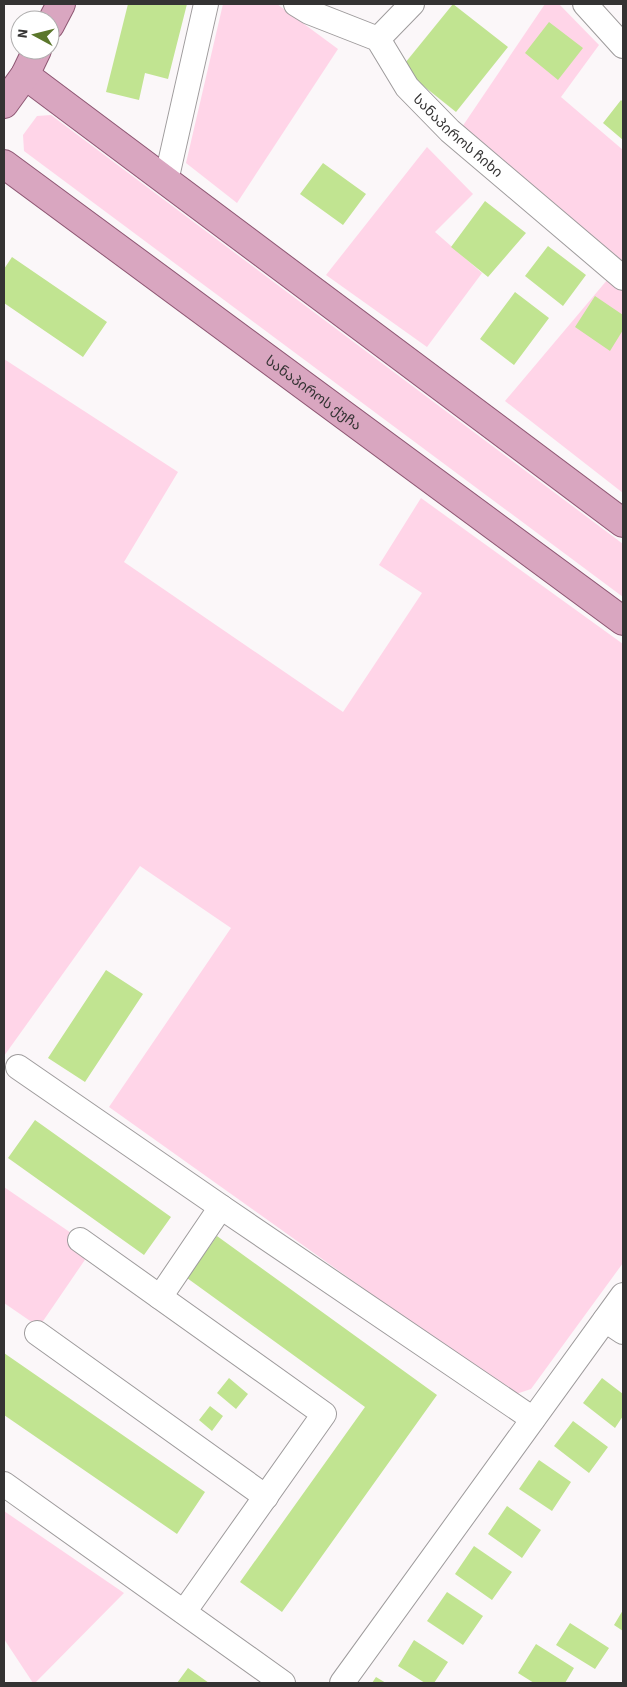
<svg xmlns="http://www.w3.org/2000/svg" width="627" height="1687" font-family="'Source Sans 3','Noto Sans Georgian',sans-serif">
  <rect width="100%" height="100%" fill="#fbf7f9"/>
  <path fill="#ffd5e8" d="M 223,4 L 277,4 L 338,49 L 237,203 L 186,163 Z
    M 545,4 L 559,4 L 599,45 L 561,97 L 623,150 L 623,267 L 460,130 Z
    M 51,115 L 623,544 L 623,597 L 24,151 L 23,135 L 37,116 Z
    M 427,147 L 473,194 L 435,232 L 482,273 L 427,347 L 326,275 Z
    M 613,273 L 623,281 L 623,493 L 505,401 Z
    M 4,359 L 178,472 L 124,562 L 343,712 L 422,593 L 379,565 L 421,498 L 623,644 L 623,1263 L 531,1389 L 513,1395 L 109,1107 L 231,928 L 140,866 L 4,1056 Z
    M 4,1187 L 93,1248 L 39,1327 L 4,1303 Z
    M 4,1511 L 124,1593 L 35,1683 L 33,1683 L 4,1639 Z"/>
  <path fill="#c1e491" d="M 128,4 L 187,4 L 168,79 L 145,73 L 139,100 L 106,92 Z
    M 453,4 L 508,47 L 456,112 L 401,68 Z
    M 549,22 L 583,48 L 558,80 L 525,53 Z
    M 621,100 L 623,102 L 623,140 L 603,123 Z
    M 323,163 L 366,194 L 343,225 L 300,194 Z
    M 485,201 L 526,233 L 488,277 L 451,247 Z
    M 548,246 L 586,275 L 563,306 L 525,276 Z
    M 12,257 L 107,322 L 83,357 L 4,303 L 4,269 Z
    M 515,292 L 549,318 L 514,365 L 480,339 Z
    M 595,296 L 623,315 L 623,330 L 610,351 L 575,327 Z
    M 106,970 L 143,994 L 85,1082 L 48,1058 Z
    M 35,1120 L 171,1217 L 144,1255 L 8,1158 Z
    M 217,1236 L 437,1395 L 282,1612 L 240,1582 L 365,1407 L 187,1278 Z
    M 4,1353 L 205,1492 L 177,1534 L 4,1415 Z
    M 229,1378 L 248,1394 L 236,1409 L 217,1393 Z
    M 602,1378 L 623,1394 L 623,1416 L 615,1428 L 583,1403 Z
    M 210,1406 L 223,1416 L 212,1431 L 199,1420 Z
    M 573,1421 L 608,1447 L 589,1473 L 554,1446 Z
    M 539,1460 L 571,1482 L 552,1511 L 519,1489 Z
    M 507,1506 L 541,1530 L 522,1558 L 488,1534 Z
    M 474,1546 L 512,1572 L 492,1600 L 455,1574 Z
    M 447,1592 L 483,1616 L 463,1645 L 427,1621 Z
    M 623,1610 L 623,1631 L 614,1625 Z
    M 570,1623 L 609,1648 L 595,1669 L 556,1645 Z
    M 414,1640 L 448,1662 L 434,1683 L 425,1683 L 398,1666 Z
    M 536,1644 L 574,1668 L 565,1683 L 534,1683 L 518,1673 Z
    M 188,1668 L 209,1683 L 177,1683 Z
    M 376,1677 L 386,1683 L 372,1683 Z"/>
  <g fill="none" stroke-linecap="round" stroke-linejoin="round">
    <defs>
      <g id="minor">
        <path id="s1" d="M 296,4 L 309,12 L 378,39 L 407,87 L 450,131 L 623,278"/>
        <path d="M 585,4 L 623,46"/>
        <path d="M 378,39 L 412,4"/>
        <path d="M 166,181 L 206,4"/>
        <path d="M 18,1067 L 221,1207"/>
        <path d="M 80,1240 L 324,1414 L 184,1612"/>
        <path d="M 160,1297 L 221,1207 L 533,1419"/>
        <path d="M 605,1320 L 623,1332"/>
        <path d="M 37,1333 L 266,1497"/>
        <path d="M 4,1484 L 283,1683"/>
        <path d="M 342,1683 L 623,1295"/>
      </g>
      <g id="major">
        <path d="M 50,25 L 61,4"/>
        <path d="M 25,75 L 623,523"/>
        <path d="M 4,104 L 25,75 L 37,50"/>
        <path id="s2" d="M 4,164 L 623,621"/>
      </g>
    </defs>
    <use href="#minor" stroke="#9e9b9c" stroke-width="26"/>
    <use href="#major" stroke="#8e5773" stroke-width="30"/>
    <use href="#minor" stroke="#fff" stroke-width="24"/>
    <use href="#major" stroke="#d9a6c0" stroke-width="28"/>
  </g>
  <g text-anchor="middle" stroke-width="5" stroke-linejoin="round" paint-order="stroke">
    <g font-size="14" fill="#343333" stroke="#fff">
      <text dy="5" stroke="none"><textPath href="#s1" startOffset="216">სანაპიროს ჩიხი</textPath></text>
      <text dy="5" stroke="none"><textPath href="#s2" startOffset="385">სანაპიროს ქუჩა</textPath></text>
    </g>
  </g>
  <rect width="627" height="1687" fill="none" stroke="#343333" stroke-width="10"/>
  <g transform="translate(35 35) rotate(277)"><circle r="24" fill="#ffffff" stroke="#aeadad"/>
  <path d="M0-4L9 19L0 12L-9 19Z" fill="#5b772b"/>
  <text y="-8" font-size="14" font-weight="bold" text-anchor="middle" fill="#343333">N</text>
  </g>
</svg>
